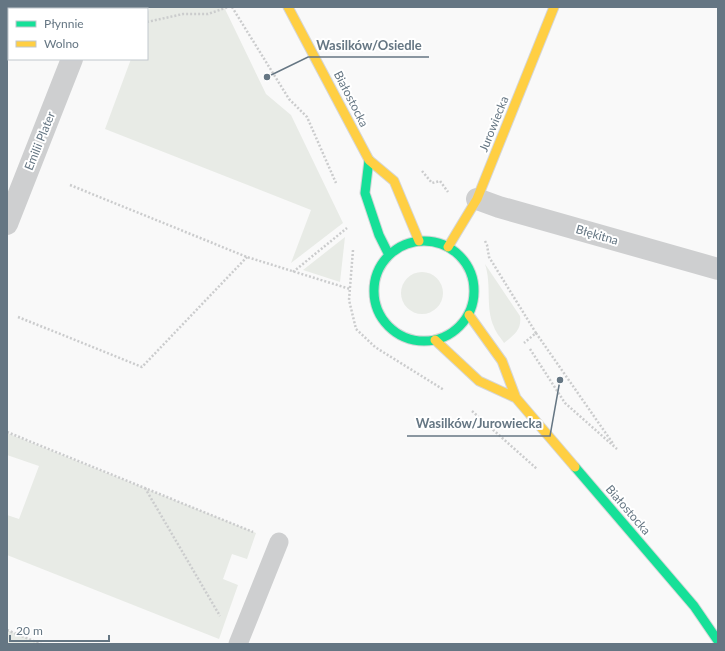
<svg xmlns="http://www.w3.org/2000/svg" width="725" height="651" font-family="Lato,sans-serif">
  <rect width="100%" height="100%" fill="#f9f9f9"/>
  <path fill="#e8ebe6" d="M 150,7 L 224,7 L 266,94 L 291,115 L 343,223 L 291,263 L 311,210 L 105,129 L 131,59 L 147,59 L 147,14 Z
    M 345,237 L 340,282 L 303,270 Z
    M 485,264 L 520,316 C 522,330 514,335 504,343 C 501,338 496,333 494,327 C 485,307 492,285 485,264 Z
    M401 293a21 21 0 1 1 42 0a21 21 0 1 1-42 0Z
    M 7,433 L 256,533 L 247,559 L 232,554 L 223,579 L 238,585 L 219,639 L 7,555 L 7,515 L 19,519 L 39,466 L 7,455 Z
    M 7,630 L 41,644 L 7,644 Z"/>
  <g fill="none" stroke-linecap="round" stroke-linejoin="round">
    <defs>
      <path id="fast" d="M 369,160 L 365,193 L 379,235 L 389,255
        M374 291a50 50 0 1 1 100 0a50 50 0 1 1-100 0Z
        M 575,467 L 694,606 L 718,641"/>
      <path id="slow" d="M 288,7 L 369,160 L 394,181 L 419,241
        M 448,247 L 477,199 L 554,7
        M 469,315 L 502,361 L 516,398 L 575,467
        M 435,340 L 479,381 L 516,398"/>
    </defs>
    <use href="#fast" stroke="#d5d6d7" stroke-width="11"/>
    <use href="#slow" stroke="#d5d6d7" stroke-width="11"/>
    <path stroke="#cbcccd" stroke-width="2.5" stroke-dasharray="2 2" stroke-linecap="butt" d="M 232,7 L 289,99 L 307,117 L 336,183
      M 147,22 L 183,14 L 208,14 L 228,7
      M 422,171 L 432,183 L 440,181 L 448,192
      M 70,185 L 247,257 L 350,289
      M 485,241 L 487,245 L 489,257 L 536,333 L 524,343
      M 353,250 L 349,300 L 356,329 L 375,347 L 444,390
      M 293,272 L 347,228
      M 18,317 L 142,367 L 247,257
      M 536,333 L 614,445
      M 530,349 L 565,403 L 617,449
      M 472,411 L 537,469
      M 7,432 L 253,532
      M 145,488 L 220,616
      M 7,630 L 41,644"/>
    <path stroke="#cecfd0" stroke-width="19" d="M 238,644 L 279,542"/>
    <path stroke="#cecfd0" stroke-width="22" d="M 92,9 L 93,7
      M 477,199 L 499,207 L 718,269
      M 7,224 L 72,59"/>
    <use href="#fast" stroke="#16e098" stroke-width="9"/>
    <use href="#slow" stroke="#ffcf43" stroke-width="9"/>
  </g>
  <g text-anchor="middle" stroke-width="4" stroke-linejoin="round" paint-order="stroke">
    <g font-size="12" fill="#657683" stroke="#fff">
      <text transform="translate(351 99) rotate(63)" y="4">Białostocka</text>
      <text transform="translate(494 124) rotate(-68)" y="4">Jurowiecka</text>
      <text transform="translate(40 141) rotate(-68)" y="4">Emilii Plater</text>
      <text transform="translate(597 235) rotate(16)" y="4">Błękitna</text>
      <text transform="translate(628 510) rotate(49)" y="4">Białostocka</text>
    </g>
  </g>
  <path fill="none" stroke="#657683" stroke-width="1.5" d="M267 77L308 57H429M560 380L550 436H407"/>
  <g fill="#657683" stroke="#fff" stroke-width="1.5">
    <circle cx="267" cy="77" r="4"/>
    <circle cx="560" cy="380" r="4"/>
  </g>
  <g font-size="13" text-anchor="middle" font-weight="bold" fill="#657683" stroke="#fff" stroke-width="4" stroke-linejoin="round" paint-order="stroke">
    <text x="369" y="50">Wasilków/Osiedle</text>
    <text x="479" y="428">Wasilków/Jurowiecka</text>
  </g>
  <rect width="725" height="651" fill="none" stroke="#657683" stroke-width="16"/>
  <rect x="8" y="8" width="140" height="52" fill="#ffffff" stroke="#c1c8cd"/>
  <rect x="16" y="21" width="20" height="6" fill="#16e098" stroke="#c1c8cd"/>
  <text x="44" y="28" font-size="12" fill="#657683">Płynnie</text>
  <rect x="16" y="41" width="20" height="6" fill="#ffcf43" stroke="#c1c8cd"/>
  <text x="44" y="48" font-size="12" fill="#657683">Wolno</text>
  <path d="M10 635v6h99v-6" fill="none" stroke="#657683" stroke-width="2"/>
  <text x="16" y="635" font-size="12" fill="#657683" stroke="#ffffff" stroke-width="3" paint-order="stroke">20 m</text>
</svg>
